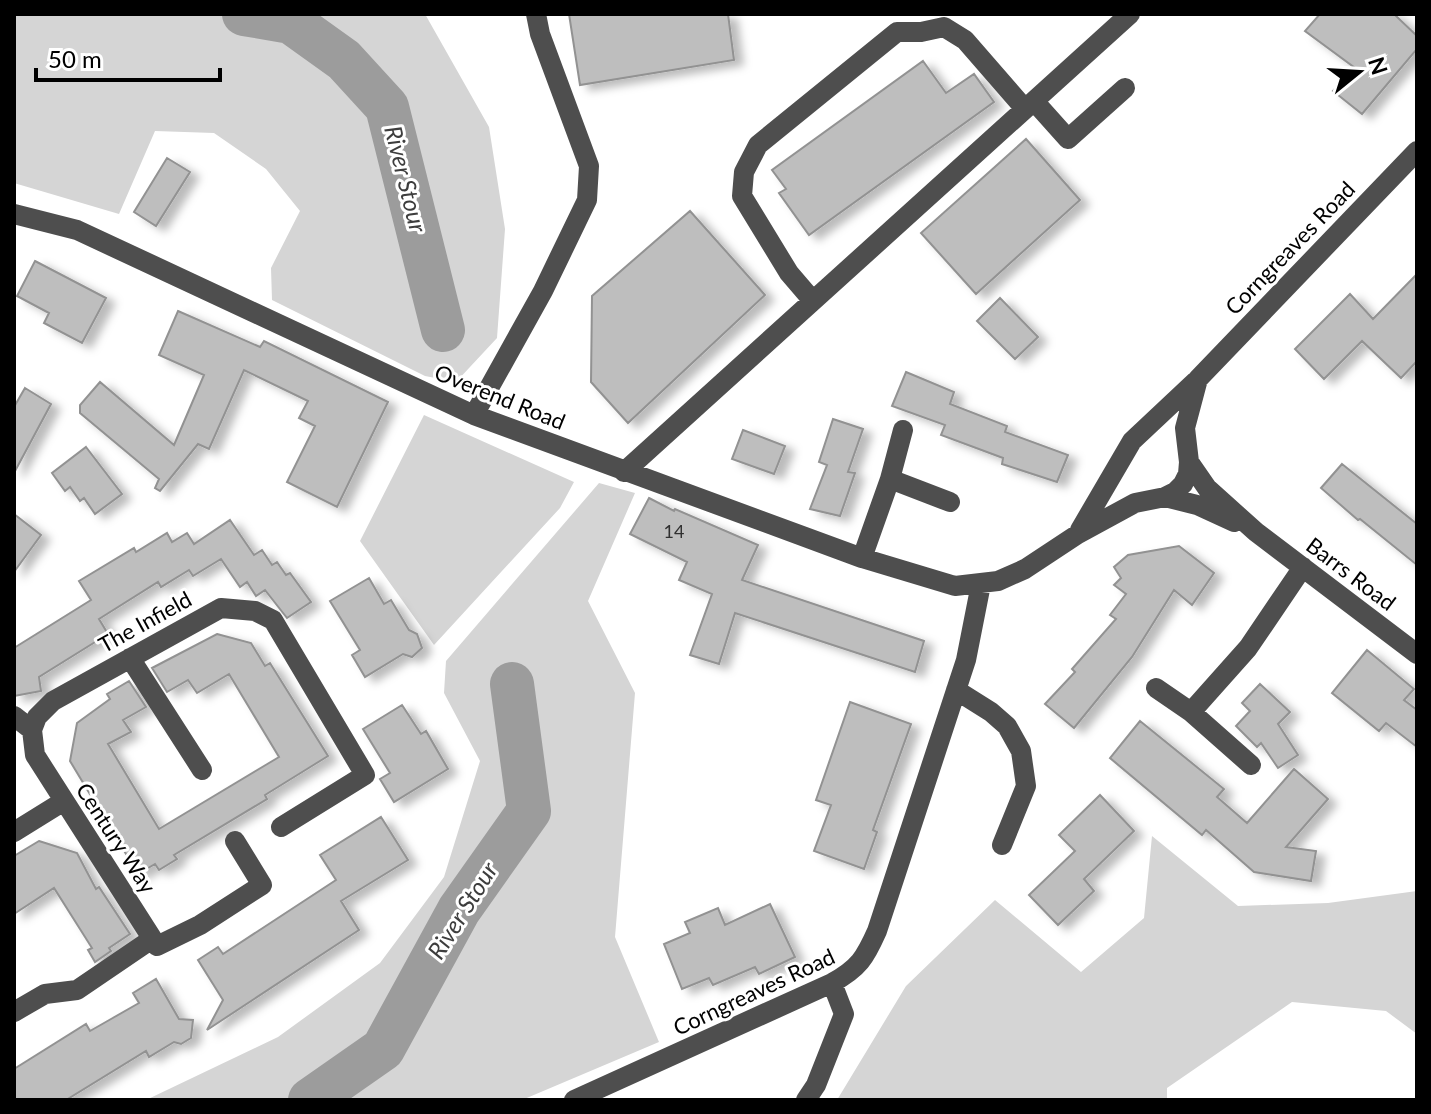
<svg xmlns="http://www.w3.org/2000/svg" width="1431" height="1114" font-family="Lato,sans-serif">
  <defs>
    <filter id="shadow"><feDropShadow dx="9" dy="5" stdDeviation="4" flood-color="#0004"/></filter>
  </defs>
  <rect width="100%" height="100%" fill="#fff"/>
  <path fill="#d5d5d5" d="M 14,14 L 425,14 L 489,127 L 505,229 L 497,338 L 456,382 L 425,376 L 272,300 L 271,268 L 300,211 L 266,169 L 214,133 L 155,131 L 119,214 L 14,183 Z
    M 424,415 L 574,482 L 560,508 L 434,645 L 360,541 Z
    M 599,483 L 635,493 L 588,601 L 635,693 L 615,937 L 659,1042 L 522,1100 L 146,1100 L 278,1037 L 380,963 L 444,877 L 480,761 L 444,693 L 446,661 Z
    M 1152,836 L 1238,906 L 1328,903 L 1417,891 L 1417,1034 L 1386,1011 L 1292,1002 L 1167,1088 L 1167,1100 L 837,1100 L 906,986 L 995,900 L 1081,972 L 1144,918 Z"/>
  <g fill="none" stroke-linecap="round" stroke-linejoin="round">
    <path stroke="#9c9c9c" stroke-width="44" d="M 244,14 L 291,22 L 344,60 L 387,107 L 443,330
      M 310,1100 L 383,1049 L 459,910 L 529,811 L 512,684"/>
  </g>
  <path fill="#bebebe" stroke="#929292" stroke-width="2" filter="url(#shadow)" d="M 569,14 L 728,14 L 734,60 L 580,85 Z
    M 1320,14 L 1394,14 L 1417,36 L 1417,49 L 1362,114 L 1333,91 L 1355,68 L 1305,31 Z
    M 923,61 L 946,93 L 974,74 L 994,102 L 809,235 L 779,193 L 786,189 L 772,170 Z
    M 1026,139 L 1080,200 L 976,294 L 921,233 Z
    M 167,158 L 190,172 L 156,226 L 134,212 Z
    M 690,211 L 765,295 L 628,423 L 591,382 L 592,296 Z
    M 35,261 L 106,298 L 82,343 L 44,323 L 49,313 L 17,296 Z
    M 1417,274 L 1417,361 L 1401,378 L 1362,341 L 1324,379 L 1295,349 L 1350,294 L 1373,319 Z
    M 1000,298 L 1038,337 L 1015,359 L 977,321 Z
    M 178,311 L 260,347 L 264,341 L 388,402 L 337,507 L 287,482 L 315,426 L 299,418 L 308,401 L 244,370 L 209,449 L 198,444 L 160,491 L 155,488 L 159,479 L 80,413 L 80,405 L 100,382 L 174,445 L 204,375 L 159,355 Z
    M 906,372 L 954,392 L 950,404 L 1007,426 L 1005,432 L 1068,455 L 1057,482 L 1002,464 L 1003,458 L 941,435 L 945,425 L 892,406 Z
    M 25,388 L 51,404 L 14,473 L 14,407 Z
    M 833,419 L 863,429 L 848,472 L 855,473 L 840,516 L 810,509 L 827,465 L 819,462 Z
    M 743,430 L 785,446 L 774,474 L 732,459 Z
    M 86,447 L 122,494 L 95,514 L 84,498 L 80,501 L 70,487 L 65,491 L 52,473 Z
    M 1342,464 L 1417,524 L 1417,565 L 1360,519 L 1358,520 L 1321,488 Z
    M 649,498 L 674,511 L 675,509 L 758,545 L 742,580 L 924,641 L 915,672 L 735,613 L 719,664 L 690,655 L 712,594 L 679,580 L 687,562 L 630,534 Z
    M 14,514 L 41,535 L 14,572 Z
    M 230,520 L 254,555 L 262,550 L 272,565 L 277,562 L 286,575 L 290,573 L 311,602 L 287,618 L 265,590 L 256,596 L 247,582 L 240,587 L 221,559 L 193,576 L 189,570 L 161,587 L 158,582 L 99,619 L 108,634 L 39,677 L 41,691 L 14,696 L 14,648 L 91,600 L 79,581 L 134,548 L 136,552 L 167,533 L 172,542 L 187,533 L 194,544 Z
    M 1179,546 L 1214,573 L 1192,605 L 1174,590 L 1132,657 L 1074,728 L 1045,704 L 1075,672 L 1072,669 L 1116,619 L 1110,615 L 1126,594 L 1114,585 L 1121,578 L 1114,567 L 1128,555 Z
    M 369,578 L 384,604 L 391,600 L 409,630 L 417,634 L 422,648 L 412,657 L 403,654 L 365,677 L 352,655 L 360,650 L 330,601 Z
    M 217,634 L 251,643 L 265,666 L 270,663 L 328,756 L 265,795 L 267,799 L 174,855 L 177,859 L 159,870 L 155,864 L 138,874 L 70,761 L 77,723 L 110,699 L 107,694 L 129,681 L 146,707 L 123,720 L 131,732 L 108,744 L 159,829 L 279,757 L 229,674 L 197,693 L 188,680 L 167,692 L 152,668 Z
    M 1367,650 L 1414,689 L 1404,700 L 1417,710 L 1417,747 L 1386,723 L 1379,731 L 1332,693 Z
    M 1260,684 L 1290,712 L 1278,724 L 1298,755 L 1278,768 L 1261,743 L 1257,747 L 1236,726 L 1250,711 L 1242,703 Z
    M 850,702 L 911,724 L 873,830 L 877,832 L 864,869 L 814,851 L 831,805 L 816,800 Z
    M 402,705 L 421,734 L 426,731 L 448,769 L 394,802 L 380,779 L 390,773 L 363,729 Z
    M 1140,721 L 1224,789 L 1217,797 L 1247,823 L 1294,769 L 1328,799 L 1286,847 L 1316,851 L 1311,881 L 1254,872 L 1206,830 L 1202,835 L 1110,758 Z
    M 1100,795 L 1134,831 L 1084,879 L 1094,891 L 1058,925 L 1029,895 L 1075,851 L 1059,835 Z
    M 381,817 L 408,860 L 341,901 L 359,930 L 207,1030 L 223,1000 L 198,960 L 218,947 L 223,954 L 336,880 L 320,855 Z
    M 39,841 L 77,853 L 96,889 L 99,887 L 130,934 L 109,948 L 111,951 L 95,962 L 88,950 L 92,948 L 54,888 L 14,914 L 14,856 Z
    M 770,904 L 795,957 L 759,974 L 755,967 L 713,985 L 709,978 L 682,989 L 664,944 L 690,933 L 685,922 L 718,908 L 725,925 Z
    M 156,979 L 179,1019 L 193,1020 L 191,1038 L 181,1044 L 174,1042 L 149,1057 L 146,1051 L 66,1100 L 14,1100 L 14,1069 L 86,1024 L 90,1031 L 139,1003 L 133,993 Z"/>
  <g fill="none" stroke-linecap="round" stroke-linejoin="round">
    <path stroke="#4e4e4e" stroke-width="20" d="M 1034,101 L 1068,139 L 1125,88
      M 14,214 L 77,230 L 474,415 L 862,558 L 955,586 L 998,581 L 1025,569 L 1078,534 L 1135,503 L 1165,497 L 1175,492 L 1183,484 L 1188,474 L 1189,462 L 1185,428 L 1198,379
      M 813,301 L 789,273 L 742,196 L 744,172 L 758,145 L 897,32 L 921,32 L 944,27 L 965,40 L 1025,109
      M 474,415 L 543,291 L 587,200 L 589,166 L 540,34 L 536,14
      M 1189,462 L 1207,488 L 1256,532 L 1417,654
      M 624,472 L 1130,14
      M 890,479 L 950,502
      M 1165,497 L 1197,505 L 1234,522
      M 1080,530 L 1132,441 L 1198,379 L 1417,151
      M 862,558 L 890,479 L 903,430
      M 130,658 L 202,770
      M 1156,688 L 1191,712 L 1251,765
      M 956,690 L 991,712 L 1007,726 L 1021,751 L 1026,786 L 1002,845
      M 1191,712 L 1248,648 L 1303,567
      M 14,716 L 32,730 L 35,755 L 157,946 L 200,925 L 262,885 L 235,841
      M 32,730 L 37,717 L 53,701 L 221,608 L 255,611 L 273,620 L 365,775 L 281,827
      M 14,832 L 64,801
      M 14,1012 L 45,994 L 77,990 L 152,939
      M 574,1100 L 832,983 C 859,968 865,958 877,931 L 966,660 L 981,584
      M 806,1100 L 816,1085 L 844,1014 L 832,983"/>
  </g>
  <g text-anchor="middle" stroke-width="6" stroke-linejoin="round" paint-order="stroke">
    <g font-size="18" fill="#303030">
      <text x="674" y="538">14</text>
    </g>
    <g font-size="22" fill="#000" stroke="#fff">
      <text transform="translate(1290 248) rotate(-46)" y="8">Corngreaves Road</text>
      <text transform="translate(500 397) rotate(22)" y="8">Overend Road</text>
      <text transform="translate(1351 574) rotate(37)" y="8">Barrs Road</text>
      <text transform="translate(145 622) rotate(-29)" y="8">The Infield</text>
      <text transform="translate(116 838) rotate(57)" y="8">Century Way</text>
      <text transform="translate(754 992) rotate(-25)" y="8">Corngreaves Road</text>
    </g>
    <g font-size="24" font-style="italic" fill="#3d3d3d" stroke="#fff">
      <text transform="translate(405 179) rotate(76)" y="8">River Stour</text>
      <text transform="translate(463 911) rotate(-58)" y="8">River Stour</text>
    </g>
  </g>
  <rect width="1431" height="1114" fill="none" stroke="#000000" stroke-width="32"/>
  <g transform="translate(1359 72) rotate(72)" stroke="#ffffff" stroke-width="6" paint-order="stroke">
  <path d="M0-6L14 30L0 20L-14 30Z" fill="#000000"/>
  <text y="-12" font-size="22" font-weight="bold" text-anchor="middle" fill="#000000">N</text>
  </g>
  <path d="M36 68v12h184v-12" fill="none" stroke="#000000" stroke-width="4"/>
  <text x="48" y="68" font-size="24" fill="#000000" stroke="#ffffff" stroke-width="6" paint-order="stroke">50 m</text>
</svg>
